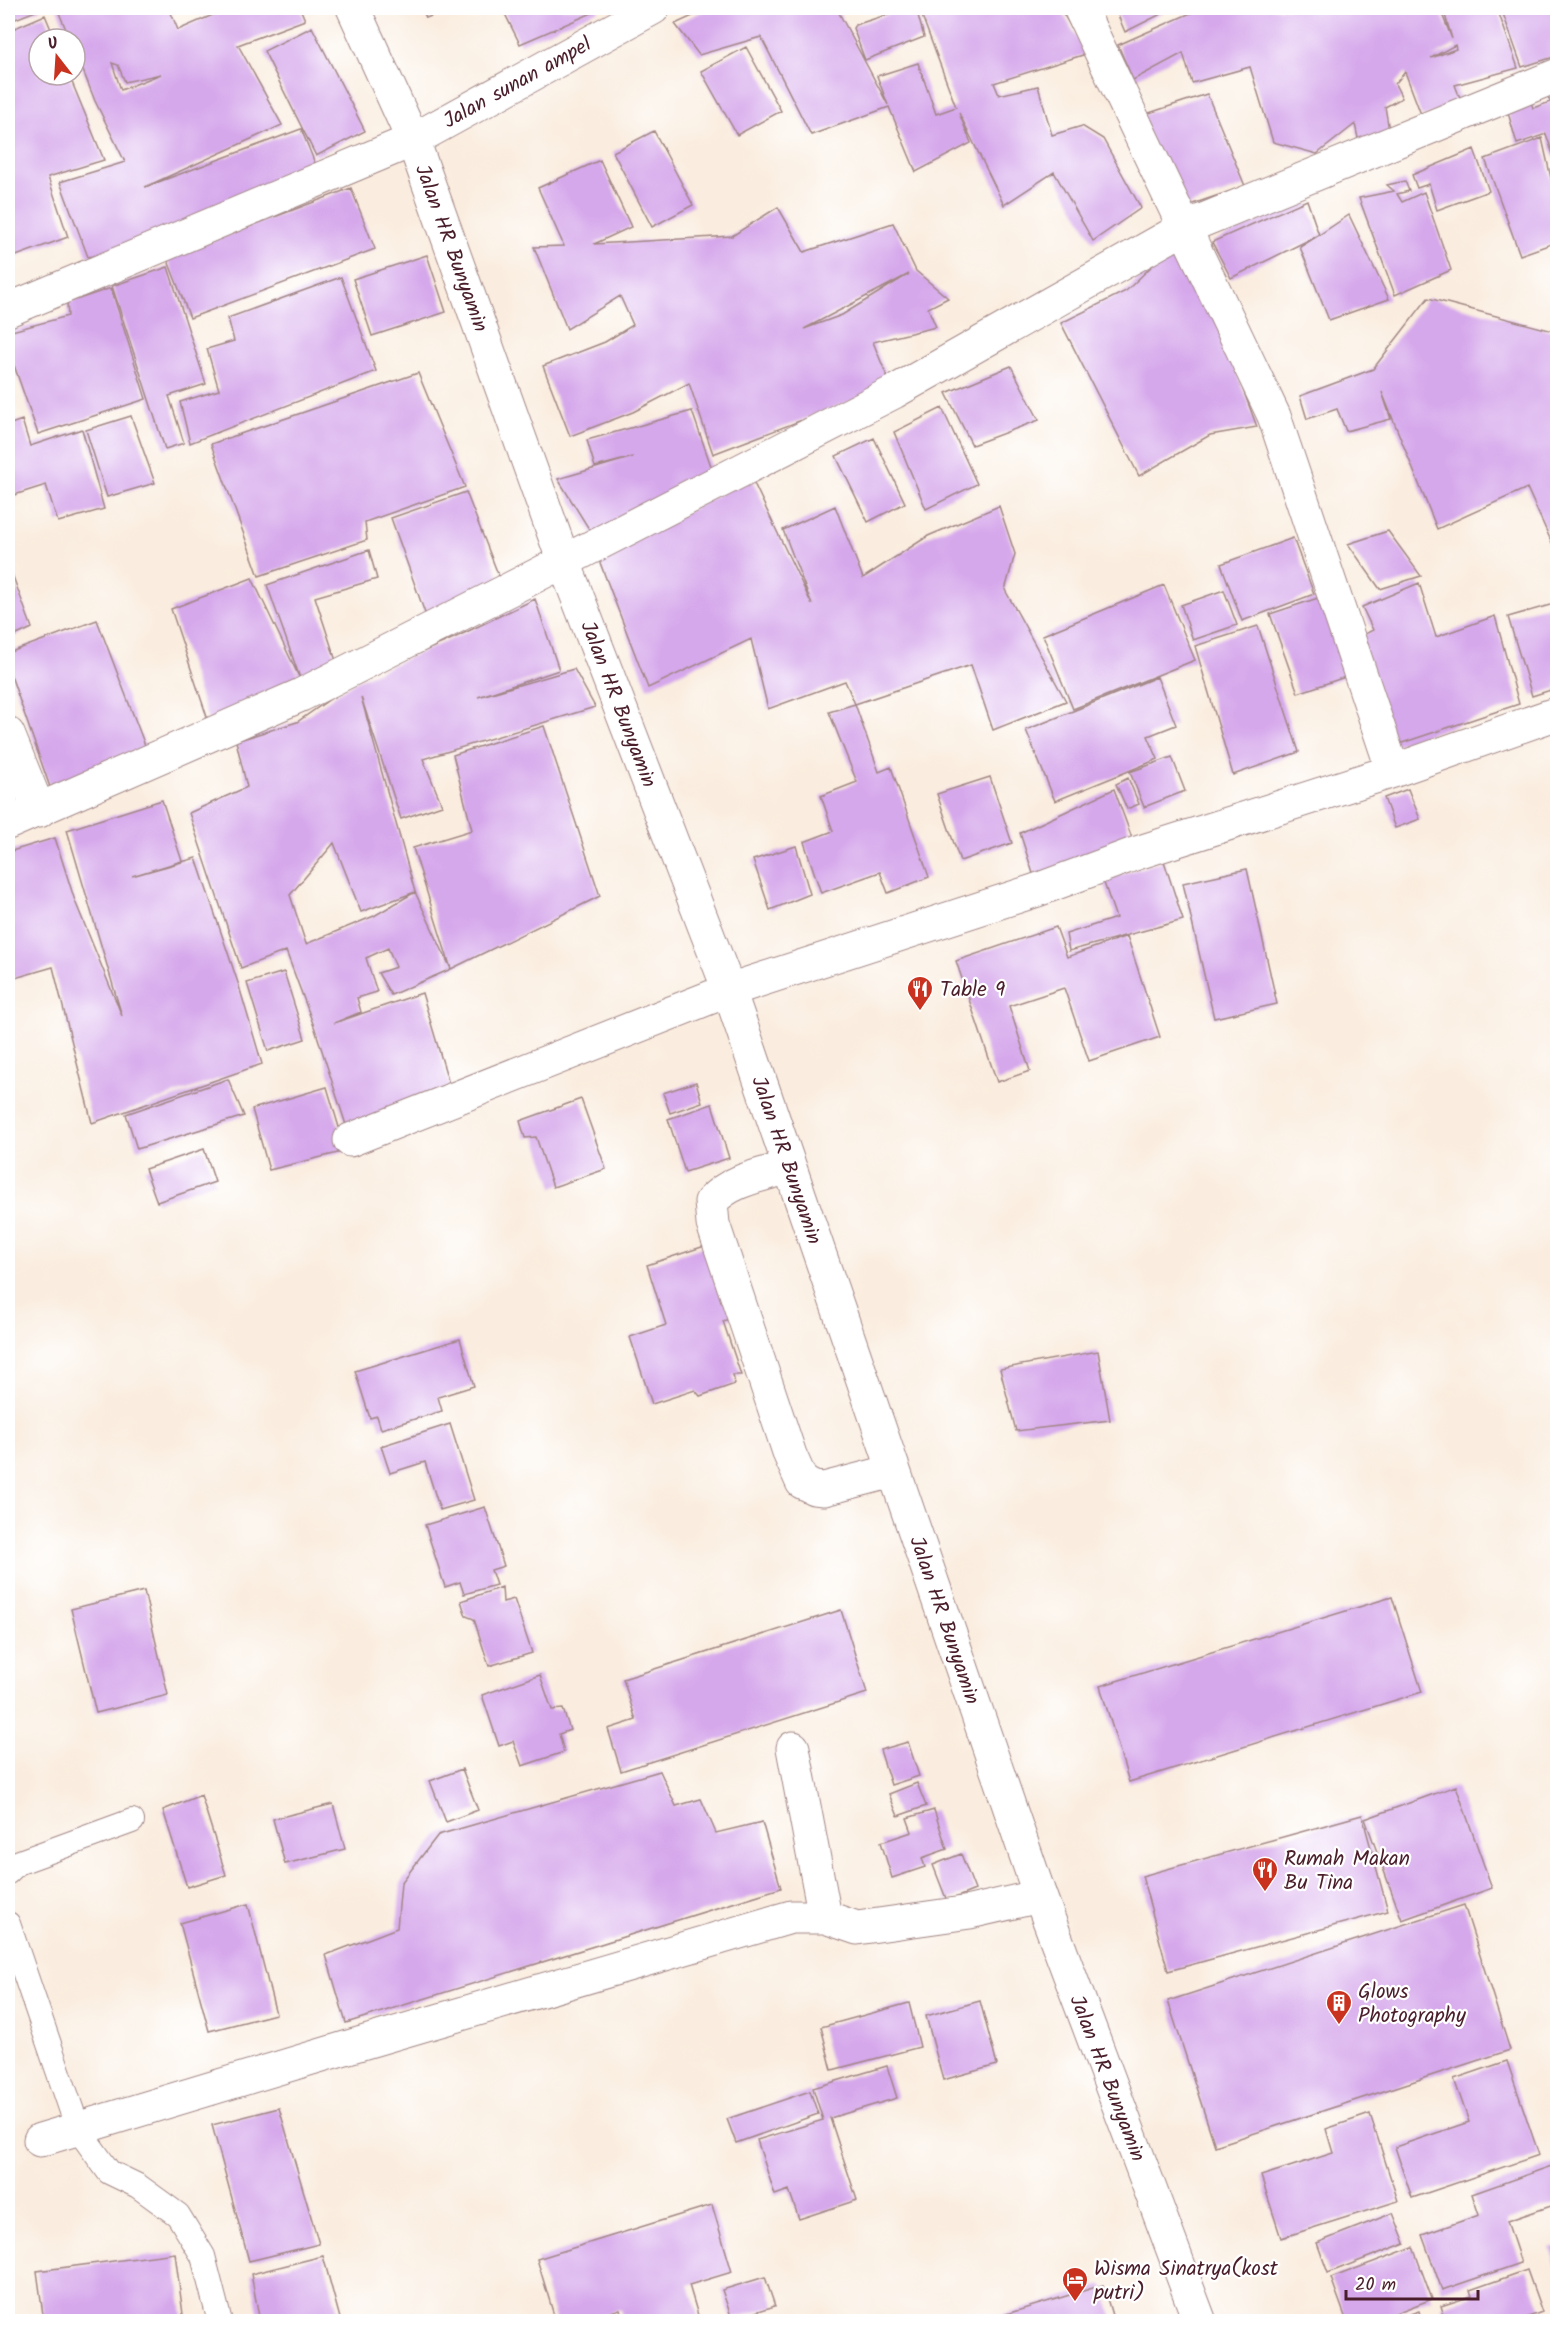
<svg xmlns="http://www.w3.org/2000/svg" width="1565" height="2329" font-family="Kalam,sans-serif">
  <rect width="100%" height="100%" fill="#fff"/>
  <filter id="ink" filterUnits="userSpaceOnUse"><feTurbulence type="fractalNoise" baseFrequency=".0167" numOctaves="2"/><feDisplacementMap in="SourceGraphic" scale="12" xChannelSelector="R" yChannelSelector="G"/><feConvolveMatrix kernelMatrix="1 2 1 2 8 2 1 2 1" color-interpolation-filters="sRGB"/></filter>
  <filter id="wash" filterUnits="userSpaceOnUse"><feTurbulence type="fractalNoise" baseFrequency=".008" numOctaves="4" result="noise"/><feDisplacementMap in="SourceGraphic" scale="24" xChannelSelector="R" yChannelSelector="G"/><feGaussianBlur stdDeviation="1.35" result="paint"/><feColorMatrix in="noise" values="0 0 0 0 0 0 0 0 0 0 0 0 0 0 0 0 0 1.4 0 .05"/><feComposite in="paint" operator="in"/></filter>
  <g filter="url(#wash)">
    <rect width="100%" height="100%" fill="#faeddf"/>
    <g id="blocks">
      <path fill="#d5a7eb" fill-rule="evenodd" d="M 8,8 L 43,8 L 8,22 Z
        M 57,8 L 169,8 L 178,30 L 229,8 L 300,8 L 305,20 L 238,45 L 282,125 L 145,187 L 301,129 L 319,173 L 155,244 L 88,257 L 60,182 L 125,162 L 95,101 L 75,50 L 75,39 L 70,39 ZM 112,63 L 118,65 L 125,82 L 161,74 L 121,90 Z
        M 422,8 L 453,8 L 426,18 Z
        M 502,8 L 599,8 L 599,10 L 520,44 Z
        M 710,8 L 856,8 L 839,13 L 888,105 L 877,76 L 918,63 L 936,114 L 956,107 L 919,8 L 1060,8 L 1086,54 L 994,83 L 999,95 L 1038,86 L 1052,135 L 1082,126 L 1103,139 L 1141,208 L 1093,241 L 1054,172 L 1004,205 L 959,113 L 971,143 L 916,172 L 889,107 L 811,135 L 761,37 L 699,55 L 675,24 Z
        M 908,8 L 916,8 L 924,37 L 865,60 L 853,28 L 855,25 Z
        M 1115,8 L 1173,8 L 1125,32 Z
        M 1202,8 L 1444,8 L 1440,9 L 1452,39 L 1445,15 L 1467,8 L 1497,8 L 1518,68 L 1455,85 L 1462,103 L 1422,117 L 1405,72 L 1395,84 L 1402,98 L 1385,107 L 1390,136 L 1359,143 L 1355,124 L 1317,154 L 1273,142 L 1250,67 L 1192,83 L 1183,53 L 1133,80 L 1118,45 ZM 1455,45 L 1456,49 L 1431,58 Z
        M 1501,8 L 1557,8 L 1557,56 L 1522,67 Z
        M 45,15 L 55,39 L 39,39 L 39,75 L 69,75 L 104,160 L 48,177 L 68,237 L 8,259 L 8,31 Z
        M 312,27 L 365,131 L 316,156 L 264,51 Z
        M 746,47 L 781,111 L 737,135 L 701,71 Z
        M 1557,87 L 1557,166 L 1546,134 L 1517,144 L 1507,109 L 1531,102 L 1533,108 L 1550,102 L 1546,90 Z
        M 1207,94 L 1245,186 L 1181,208 L 1140,116 Z
        M 654,131 L 693,205 L 652,227 L 613,152 Z
        M 1542,138 L 1557,205 L 1557,242 L 1520,255 L 1485,159 Z
        M 1474,149 L 1489,191 L 1437,210 L 1429,184 L 1417,188 L 1412,175 Z
        M 600,160 L 631,227 L 594,244 L 732,236 L 778,207 L 804,252 L 893,223 L 916,271 L 948,298 L 928,308 L 936,327 L 873,342 L 891,386 L 713,454 L 689,383 L 633,412 L 570,436 L 543,366 L 605,342 L 633,325 L 620,296 L 567,329 L 534,247 L 564,246 L 538,188 ZM 909,274 L 842,315 L 804,329 Z
        M 1405,181 L 1409,191 L 1397,194 L 1402,202 L 1424,192 L 1451,270 L 1395,295 L 1359,198 L 1394,191 L 1387,185 Z
        M 351,188 L 375,249 L 190,318 L 167,258 Z
        M 1307,200 L 1319,235 L 1349,215 L 1389,299 L 1329,320 L 1300,247 L 1319,235 L 1231,278 L 1212,242 Z
        M 1185,234 L 1257,427 L 1210,435 L 1139,476 L 1061,323 L 1126,291 Z
        M 427,255 L 446,312 L 372,336 L 353,279 Z
        M 168,267 L 206,384 L 169,396 L 184,443 L 165,449 L 112,286 Z
        M 341,277 L 376,371 L 190,443 L 180,402 L 219,390 L 207,349 L 234,341 L 228,318 Z
        M 111,288 L 146,399 L 38,434 L 8,348 L 8,332 L 68,316 L 67,303 Z
        M 1428,298 L 1557,332 L 1557,554 L 1527,488 L 1437,529 L 1382,392 L 1391,419 L 1346,431 L 1337,409 L 1307,419 L 1300,396 L 1373,369 Z
        M 1011,366 L 1039,420 L 972,445 L 946,393 Z
        M 418,373 L 465,487 L 365,522 L 367,540 L 259,576 L 211,444 Z
        M 942,408 L 977,484 L 926,509 L 894,432 Z
        M 692,411 L 712,469 L 597,542 L 558,479 L 633,457 L 595,467 L 587,440 Z
        M 131,416 L 155,483 L 107,497 L 86,430 Z
        M 22,420 L 30,446 L 82,429 L 104,509 L 58,522 L 46,485 L 8,497 L 8,425 Z
        M 874,438 L 905,503 L 868,522 L 836,456 Z
        M 751,477 L 812,605 L 783,530 L 835,506 L 863,578 L 928,536 L 999,506 L 1015,554 L 1005,590 L 1066,701 L 993,730 L 971,665 L 855,704 L 845,681 L 768,709 L 751,639 L 648,688 L 599,560 Z
        M 466,492 L 503,587 L 426,616 L 391,518 Z
        M 1388,531 L 1421,576 L 1380,589 L 1348,544 Z
        M 1293,538 L 1314,594 L 1242,621 L 1221,564 Z
        M 369,550 L 377,579 L 315,597 L 337,664 L 302,684 L 209,723 L 171,609 L 252,578 L 301,681 L 267,585 Z
        M 8,563 L 32,628 L 8,639 Z
        M 1419,583 L 1436,637 L 1495,616 L 1519,704 L 1396,745 L 1359,637 L 1373,630 L 1362,607 Z
        M 1164,585 L 1195,660 L 1073,709 L 1043,635 Z
        M 1224,590 L 1237,625 L 1193,640 L 1181,605 Z
        M 1330,594 L 1357,673 L 1298,693 L 1270,614 Z
        M 535,599 L 559,670 L 478,697 L 574,669 L 595,707 L 423,759 L 442,805 L 401,819 L 361,697 L 415,892 L 451,969 L 413,848 L 472,830 L 453,755 L 544,726 L 600,896 L 451,969 L 391,995 L 378,973 L 396,967 L 388,948 L 366,958 L 377,992 L 357,998 L 361,1012 L 334,1023 L 422,993 L 450,1087 L 347,1128 L 315,1029 L 286,951 L 241,968 L 189,813 L 247,787 L 236,741 L 297,722 L 356,681 L 454,638 ZM 334,843 L 361,912 L 415,892 L 374,916 L 306,944 L 290,895 Z
        M 1557,603 L 1557,688 L 1532,696 L 1508,617 Z
        M 97,620 L 146,748 L 51,790 L 8,667 L 8,653 Z
        M 1258,626 L 1299,752 L 1233,775 L 1195,646 Z
        M 1157,677 L 1176,725 L 1148,736 L 1158,759 L 1055,801 L 1026,730 Z
        M 855,704 L 879,772 L 891,767 L 929,877 L 888,893 L 880,872 L 821,893 L 804,842 L 833,831 L 821,796 L 857,782 L 829,712 Z
        M 1172,757 L 1185,791 L 1144,807 L 1130,772 Z
        M 990,777 L 1012,843 L 960,861 L 937,794 Z
        M 1128,778 L 1139,804 L 1127,809 L 1116,784 Z
        M 1114,789 L 1136,849 L 1037,886 L 1020,833 Z
        M 1408,789 L 1420,819 L 1395,828 L 1384,798 Z
        M 162,800 L 182,861 L 132,876 L 196,858 L 238,983 L 262,1064 L 92,1123 L 53,967 L 8,980 L 8,852 L 55,838 L 75,901 L 122,1016 L 67,830 Z
        M 796,846 L 810,894 L 770,910 L 753,860 Z
        M 1164,861 L 1183,920 L 1069,951 L 1066,934 L 1116,918 L 1103,880 Z
        M 1247,869 L 1277,1004 L 1214,1018 L 1183,883 Z
        M 1056,927 L 1067,957 L 1127,936 L 1160,1037 L 1089,1061 L 1064,988 L 1009,1006 L 1030,1071 L 997,1082 L 956,961 Z
        M 284,972 L 305,1039 L 268,1051 L 247,983 Z
        M 228,1079 L 244,1116 L 137,1149 L 126,1114 Z
        M 696,1082 L 702,1102 L 670,1113 L 663,1093 Z
        M 327,1087 L 346,1151 L 269,1170 L 252,1109 Z
        M 581,1099 L 606,1169 L 553,1187 L 536,1137 L 525,1138 L 520,1121 Z
        M 712,1104 L 729,1158 L 685,1172 L 668,1119 Z
        M 204,1149 L 215,1182 L 157,1202 L 145,1169 Z
        M 711,1244 L 735,1317 L 723,1321 L 741,1375 L 733,1375 L 735,1384 L 700,1396 L 695,1390 L 652,1404 L 630,1337 L 666,1325 L 647,1265 Z
        M 460,1339 L 474,1386 L 438,1397 L 442,1411 L 381,1429 L 377,1416 L 370,1418 L 355,1371 Z
        M 1098,1351 L 1110,1420 L 1016,1431 L 1000,1369 Z
        M 450,1424 L 474,1500 L 440,1510 L 425,1462 L 390,1473 L 381,1446 Z
        M 485,1507 L 504,1566 L 491,1570 L 496,1585 L 464,1594 L 460,1582 L 445,1587 L 425,1525 Z
        M 502,1587 L 503,1602 L 514,1599 L 532,1653 L 489,1666 L 474,1619 L 466,1616 L 461,1601 Z
        M 144,1591 L 168,1695 L 96,1713 L 71,1609 Z
        M 1392,1597 L 1422,1692 L 1129,1782 L 1100,1686 Z
        M 841,1610 L 867,1693 L 621,1771 L 608,1729 L 636,1720 L 623,1679 Z
        M 540,1675 L 552,1710 L 563,1709 L 570,1730 L 559,1734 L 564,1752 L 522,1766 L 513,1741 L 499,1746 L 482,1695 Z
        M 908,1742 L 919,1776 L 891,1785 L 880,1750 Z
        M 462,1769 L 478,1810 L 446,1822 L 430,1781 Z
        M 660,1771 L 676,1806 L 701,1799 L 716,1833 L 762,1822 L 781,1888 L 346,2023 L 326,1955 L 397,1928 L 401,1883 L 438,1835 Z
        M 917,1783 L 926,1806 L 898,1816 L 889,1794 Z
        M 1456,1786 L 1492,1888 L 1402,1920 L 1365,1819 Z
        M 201,1795 L 226,1875 L 187,1887 L 163,1810 Z
        M 333,1804 L 345,1849 L 285,1864 L 273,1819 Z
        M 934,1810 L 947,1849 L 922,1858 L 925,1867 L 892,1878 L 881,1842 L 912,1832 L 907,1818 Z
        M 1362,1815 L 1388,1911 L 1168,1971 L 1142,1876 Z
        M 961,1854 L 975,1890 L 947,1901 L 933,1865 Z
        M 248,1904 L 276,2014 L 209,2031 L 180,1923 Z
        M 1464,1905 L 1510,2050 L 1215,2146 L 1168,2001 Z
        M 980,2001 L 997,2065 L 943,2080 L 926,2016 Z
        M 909,2003 L 920,2047 L 832,2070 L 821,2027 Z
        M 1507,2061 L 1539,2155 L 1412,2198 L 1395,2147 L 1469,2122 L 1454,2079 Z
        M 887,2066 L 897,2098 L 830,2118 L 857,2200 L 799,2219 L 789,2190 L 775,2195 L 757,2140 L 823,2120 L 813,2088 Z
        M 810,2091 L 818,2114 L 736,2143 L 727,2119 Z
        M 279,2108 L 319,2244 L 249,2261 L 212,2125 Z
        M 1370,2114 L 1398,2201 L 1281,2238 L 1261,2176 L 1333,2153 L 1326,2129 Z
        M 1557,2164 L 1557,2204 L 1507,2221 L 1521,2263 L 1442,2290 L 1422,2235 L 1479,2215 L 1472,2194 Z
        M 712,2205 L 732,2272 L 689,2285 L 700,2322 L 624,2322 L 620,2309 L 581,2322 L 556,2322 L 537,2259 Z
        M 1393,2213 L 1405,2243 L 1328,2273 L 1317,2243 Z
        M 1557,2246 L 1557,2270 L 1550,2248 Z
        M 1413,2247 L 1432,2299 L 1372,2322 L 1347,2322 L 1331,2278 Z
        M 175,2253 L 184,2322 L 44,2322 L 37,2271 Z
        M 323,2256 L 341,2322 L 260,2322 L 251,2274 Z
        M 1527,2270 L 1542,2312 L 1515,2322 L 1446,2322 L 1441,2306 L 1472,2296 L 1470,2290 Z
        M 765,2277 L 775,2306 L 732,2319 L 722,2290 Z
        M 1103,2285 L 1114,2322 L 984,2322 L 983,2321 Z
        M 1419,2311 L 1422,2322 L 1389,2322 L 1389,2321 Z
        M 1557,2316 L 1557,2322 L 1544,2322 L 1543,2321 Z"/>
    </g>
  </g>
  <g filter="url(#ink)">
    <use href="#blocks" fill-opacity="0" stroke="#a28685" stroke-width="1.5"/>
    <g fill="none" stroke-linecap="round" stroke-linejoin="round">
      <defs>
        <path id="lane" d="M 8,1872 L 17,1863 L 132,1821
          M 8,1924 L 78,2129 L 109,2172 L 138,2186 L 178,2215 L 203,2256 L 220,2322"/>
        <path id="street" d="M 1080,8 L 1274,416 L 1393,771
          M 8,310 L 413,140
          M 8,734 L 39,811
          M 8,823 L 301,695 L 508,590 L 894,392 L 1184,228 L 1558,75
          M 350,1140 L 729,990 L 1037,890 L 1137,853 L 1393,771 L 1558,713
          M 789,1167 C 763,1175 729,1180 711,1202 L 713,1224 L 790,1455 L 802,1482 L 814,1488 L 824,1489 L 893,1471
          M 793,1748 L 825,1917
          M 40,2140 L 355,2045 L 791,1917 L 825,1917 L 857,1928 L 970,1912 L 1040,1896"/>
        <path id="secondary" d="M 413,140 L 564,562 L 729,990 L 1040,1896 L 1200,2322"/>
        <path id="primary" d="M 353,8 L 413,140 L 653,8"/>
      </defs>
      <use href="#lane" stroke="#a28685" stroke-width="26"/>
      <use href="#street" stroke="#a28685" stroke-width="35"/>
      <use href="#secondary" stroke="#a28685" stroke-width="35"/>
      <use href="#primary" stroke="#a28685" stroke-width="35"/>
      <use href="#lane" stroke="#fff" stroke-width="24"/>
      <use href="#street" stroke="#fff" stroke-width="33"/>
      <use href="#secondary" stroke="#fff" stroke-width="33"/>
      <use href="#primary" stroke="#fff" stroke-width="33"/>
    </g>
  </g>
  <defs>
    <symbol id="restaurant-pin" viewBox="-11 -11 22 30"><path d="M0 17L-7.5 6A9.5 9.5 0 1 1 7.5 6Z" fill="#c8321e" stroke="#fff"/><path d="M-5-6h1v4h1v-4h1v4h1v-4h1v5L-1.5 .5V6h-2V.5L-5-1ZM5-6V6H3V1.5H1.5Q1.5-4 5-6Z" fill="#fff"/></symbol>
    <symbol id="building-pin" viewBox="-11 -11 22 30"><path d="M0 17L-7.5 6A9.5 9.5 0 1 1 7.5 6Z" fill="#c8321e" stroke="#fff"/><path d="M-4-6H4V6H1V3H-1V6H-4ZM-2.5-4.3h1.7v1.8h-1.7ZM.8-4.3h1.7v1.8H.8ZM-2.5-1h1.7V.8h-1.7ZM.8-1h1.7V.8H.8Z" fill="#fff"/></symbol>
    <symbol id="hotel-pin" viewBox="-11 -11 22 30"><path d="M0 17L-7.5 6A9.5 9.5 0 1 1 7.5 6Z" fill="#c8321e" stroke="#fff"/><path d="M-6-4.5h1.5V1H6V5H4.5V3h-9V5H-6ZM-4 0a1.8 1.8 0 1 1 3.6 0ZM.5 0V-2.5h3Q6-2.5 6 0Z" fill="#fff"/></symbol>
  </defs>
  <g fill-rule="evenodd">
    <use href="#restaurant-pin" x="905" y="974" width="30" height="40"/>
    <use href="#restaurant-pin" x="1250" y="1855" width="30" height="40"/>
    <use href="#building-pin" x="1324" y="1988" width="30" height="40"/>
    <use href="#hotel-pin" x="1060" y="2265" width="30" height="40"/>
  </g>
  <g text-anchor="middle" stroke-width="4.5" stroke-linejoin="round" paint-order="stroke">
    <g font-size="21" fill="#4a1f2b" stroke="#fff">
      <text transform="translate(517 82) rotate(-29)" y="7">Jalan sunan ampel</text>
      <text transform="translate(452 248) rotate(70)" y="7">Jalan HR Bunyamin</text>
      <text transform="translate(619 704) rotate(69)" y="7">Jalan HR Bunyamin</text>
      <text transform="translate(787 1160) rotate(71)" y="7">Jalan HR Bunyamin</text>
      <text transform="translate(945 1620) rotate(71)" y="7">Jalan HR Bunyamin</text>
      <text transform="translate(1108 2078) rotate(69)" y="7">Jalan HR Bunyamin</text>
    </g>
    <g font-size="21" fill="#4a1f2b" stroke="#fff" text-anchor="start">
      <text x="940" y="996">Table 9</text>
      <text x="1284" y="1865">Rumah Makan<tspan x="1284" dy="24">Bu Tina</tspan></text>
      <text x="1358" y="1998">Glows<tspan x="1358" dy="24">Photography</tspan></text>
      <text x="1094" y="2275">Wisma Sinatrya(kost<tspan x="1094" dy="24">putri)</tspan></text>
    </g>
  </g>
  <rect width="1565" height="2329" fill="none" stroke="#fff" stroke-width="30"/>
  <g transform="translate(57 57) rotate(343)"><circle r="28" fill="#ffffff" stroke="#b7a5aa" stroke-width="1.5"/>
  <path d="M0-4.5L10 22L0 15L-10 22Z" fill="#c8321e"/>
  <text y="-9" font-size="16" font-weight="bold" text-anchor="middle" fill="#4a1f2b">U</text>
  </g>
  <path d="M1346 2290v9h132v-9" fill="none" stroke="#4a1f2b" stroke-width="3"/>
  <text x="1355" y="2290" font-size="18" fill="#4a1f2b" stroke="#ffffff" stroke-width="4.5" paint-order="stroke">20 m</text>
</svg>
